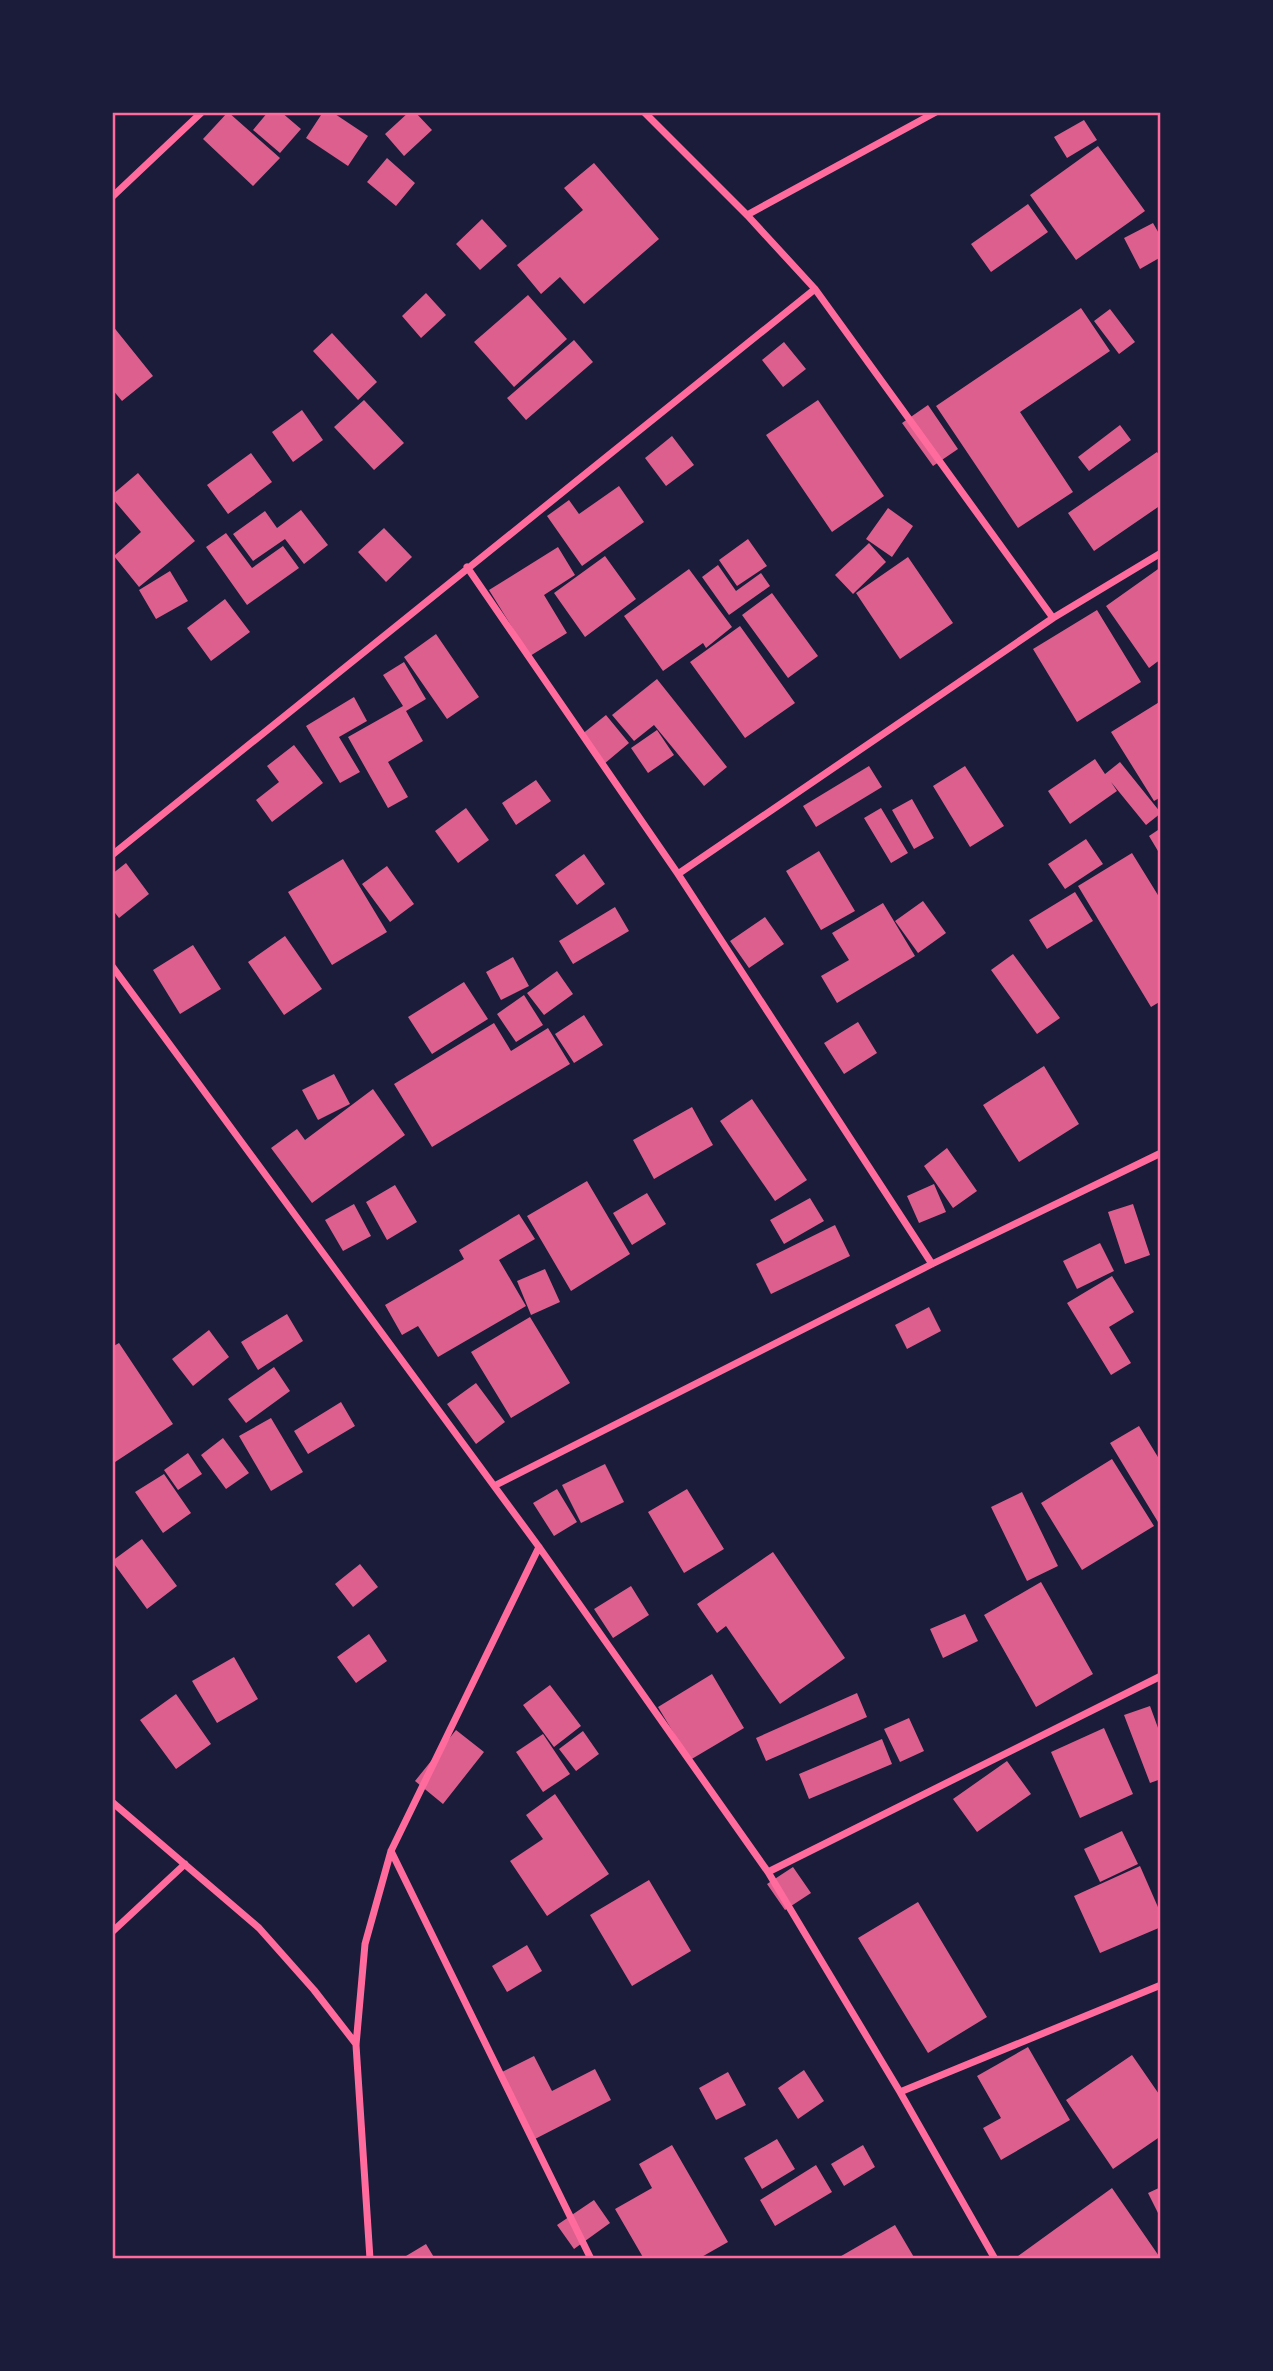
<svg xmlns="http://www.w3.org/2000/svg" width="1273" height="2371" font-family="'DejaVu Sans',sans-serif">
  <rect width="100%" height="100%" fill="#1b1b3a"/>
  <path fill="#dd5f8e" d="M 228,112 L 280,158 L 253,186 L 203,139 Z
    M 268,112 L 281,112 L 301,129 L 280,153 L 253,130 Z
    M 323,112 L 332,112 L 368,136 L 348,166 L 306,138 Z
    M 409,112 L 415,112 L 432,130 L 404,156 L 385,134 Z
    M 1084,120 L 1097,140 L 1067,158 L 1054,137 Z
    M 1098,146 L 1145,211 L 1076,260 L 1030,195 Z
    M 387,158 L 415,183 L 396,206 L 367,182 Z
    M 594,163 L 659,239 L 584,304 L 560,277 L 541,294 L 517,265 L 583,210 L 564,188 Z
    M 1028,204 L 1048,232 L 991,272 L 971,244 Z
    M 482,219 L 507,246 L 480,270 L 456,244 Z
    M 1153,223 L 1161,237 L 1161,257 L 1140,269 L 1124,238 Z
    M 426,293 L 446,315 L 421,338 L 402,316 Z
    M 528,295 L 567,339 L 514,387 L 474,342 Z
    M 1081,308 L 1110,351 L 1020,412 L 1073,492 L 1018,528 L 936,406 Z
    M 1110,309 L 1135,342 L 1119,354 L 1094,321 Z
    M 112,325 L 153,376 L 122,401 L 112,389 Z
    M 332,333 L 377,382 L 358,400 L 313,351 Z
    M 574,340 L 593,362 L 526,420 L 507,398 Z
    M 784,342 L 806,369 L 783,387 L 762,360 Z
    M 364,400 L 404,443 L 374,470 L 334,427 Z
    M 818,400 L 884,496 L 832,532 L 766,435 Z
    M 928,405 L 958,449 L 933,466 L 902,423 Z
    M 302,410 L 323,440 L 293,462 L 272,432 Z
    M 1120,425 L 1131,440 L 1089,471 L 1078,457 Z
    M 672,436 L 694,465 L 666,486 L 645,458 Z
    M 1157,452 L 1161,458 L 1161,505 L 1094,551 L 1068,513 Z
    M 251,453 L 272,482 L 228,514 L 207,485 Z
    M 138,473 L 195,541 L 139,587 L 114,556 L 141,532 L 112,498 L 112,495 Z
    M 619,486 L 644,522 L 582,566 L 547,516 L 569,500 L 579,514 Z
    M 888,508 L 913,526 L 892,557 L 866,539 Z
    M 301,510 L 328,545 L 304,564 L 285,539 L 253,561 L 233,534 L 265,511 L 277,528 Z
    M 384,528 L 412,557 L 386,582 L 358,552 Z
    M 226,533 L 252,568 L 283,546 L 299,568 L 247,605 L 206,547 Z
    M 748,539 L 767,566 L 737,586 L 719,560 Z
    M 869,543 L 886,562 L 853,594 L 835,575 Z
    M 558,547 L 575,575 L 544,595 L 567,633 L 530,656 L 489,590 Z
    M 605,556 L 636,599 L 585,637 L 554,593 Z
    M 908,557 L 953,623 L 900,659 L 856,593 Z
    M 718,565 L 736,591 L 761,573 L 770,586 L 729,615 L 702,577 Z
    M 1161,567 L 1161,659 L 1149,668 L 1106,606 Z
    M 689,569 L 732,627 L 706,648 L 703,643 L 663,671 L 624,616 Z
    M 170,571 L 188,601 L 156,619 L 139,590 Z
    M 772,593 L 818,656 L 788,678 L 742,615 Z
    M 225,599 L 250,632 L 211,661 L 187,628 Z
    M 1097,610 L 1141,682 L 1077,722 L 1033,649 Z
    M 740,626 L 795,703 L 745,738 L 690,662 Z
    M 436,634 L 479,697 L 447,719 L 404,657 Z
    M 404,662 L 426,699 L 406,711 L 423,741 L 388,762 L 408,797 L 388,808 L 348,737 L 403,706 L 383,675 Z
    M 657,679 L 727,767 L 704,786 L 654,725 L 634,741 L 612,715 Z
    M 354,697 L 367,721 L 339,737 L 360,772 L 340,783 L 306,726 Z
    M 1161,701 L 1161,797 L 1154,801 L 1111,732 Z
    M 606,715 L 629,743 L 604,764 L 581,735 Z
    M 657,730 L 674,755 L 648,773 L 631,748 Z
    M 294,745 L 323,783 L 272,822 L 256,800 L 279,782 L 267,766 Z
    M 1095,759 L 1105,774 L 1120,762 L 1161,813 L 1146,825 L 1111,782 L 1117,791 L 1070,824 L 1048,791 Z
    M 869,766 L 882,787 L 816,827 L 803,806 Z
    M 965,766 L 1004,826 L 970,847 L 933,786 Z
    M 536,780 L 551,801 L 516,825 L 502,803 Z
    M 912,799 L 934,838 L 914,849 L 892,810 Z
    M 466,808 L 489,840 L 458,863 L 435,831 Z
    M 881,808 L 908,853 L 891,863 L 864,818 Z
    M 1161,828 L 1161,856 L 1149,836 Z
    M 1086,839 L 1103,864 L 1065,889 L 1048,864 Z
    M 819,851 L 855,911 L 821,930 L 786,871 Z
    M 1132,853 L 1161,900 L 1161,1001 L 1151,1007 L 1078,886 Z
    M 584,854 L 605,884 L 577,905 L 555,875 Z
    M 343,859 L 387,932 L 332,965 L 288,892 Z
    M 126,863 L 149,894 L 119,918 L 112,909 L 112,874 Z
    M 387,866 L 414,904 L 390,922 L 362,884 Z
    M 1075,892 L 1093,921 L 1047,949 L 1029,920 Z
    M 923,901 L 946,933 L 918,953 L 895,921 Z
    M 883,903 L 915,956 L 837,1003 L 821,976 L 849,960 L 832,933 Z
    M 615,907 L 629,931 L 573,964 L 559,941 Z
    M 765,917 L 784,944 L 749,968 L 730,941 Z
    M 285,936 L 322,989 L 284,1015 L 248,962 Z
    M 193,945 L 221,989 L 180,1014 L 153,970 Z
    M 1013,954 L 1060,1018 L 1037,1034 L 991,970 Z
    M 513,957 L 529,986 L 501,1000 L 486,972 Z
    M 557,971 L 573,994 L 544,1015 L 527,993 Z
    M 464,982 L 488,1019 L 432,1054 L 408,1017 Z
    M 524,995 L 543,1025 L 516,1042 L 497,1014 Z
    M 584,1015 L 603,1045 L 574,1063 L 555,1034 Z
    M 858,1022 L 877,1053 L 844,1074 L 824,1043 Z
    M 494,1023 L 511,1051 L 548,1028 L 570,1064 L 432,1147 L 394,1084 Z
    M 1044,1066 L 1079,1124 L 1019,1162 L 983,1105 Z
    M 334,1074 L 350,1104 L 318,1120 L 302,1090 Z
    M 373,1089 L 405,1135 L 312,1203 L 271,1148 L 297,1129 L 305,1140 Z
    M 752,1099 L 807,1180 L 775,1201 L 720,1121 Z
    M 692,1107 L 713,1145 L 654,1179 L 633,1140 Z
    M 947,1148 L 977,1191 L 953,1208 L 924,1166 Z
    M 587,1181 L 630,1254 L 571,1291 L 527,1216 Z
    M 934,1184 L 946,1212 L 919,1223 L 907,1196 Z
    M 395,1185 L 417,1222 L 387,1240 L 366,1202 Z
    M 647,1193 L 666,1224 L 632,1245 L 613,1213 Z
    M 810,1198 L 824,1221 L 784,1244 L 770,1220 Z
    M 354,1204 L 371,1236 L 343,1251 L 325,1220 Z
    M 1133,1204 L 1150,1255 L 1125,1264 L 1108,1212 Z
    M 519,1214 L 535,1239 L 499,1260 L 526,1306 L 438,1357 L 418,1326 L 402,1335 L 385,1305 L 464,1259 L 459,1250 Z
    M 835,1225 L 850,1256 L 771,1294 L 756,1264 Z
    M 1100,1243 L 1114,1271 L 1077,1289 L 1063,1261 Z
    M 545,1269 L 560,1302 L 531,1315 L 517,1281 Z
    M 1112,1276 L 1134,1312 L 1109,1327 L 1131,1363 L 1111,1375 L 1067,1303 Z
    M 929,1307 L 941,1331 L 907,1349 L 895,1325 Z
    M 287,1314 L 303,1341 L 258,1370 L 241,1342 Z
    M 530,1317 L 570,1383 L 511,1418 L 471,1352 Z
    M 209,1330 L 229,1357 L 193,1386 L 172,1359 Z
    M 119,1343 L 173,1424 L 112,1464 L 112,1347 Z
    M 274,1367 L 290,1391 L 246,1423 L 228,1399 Z
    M 476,1383 L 505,1422 L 476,1444 L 447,1404 Z
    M 341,1402 L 355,1426 L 308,1454 L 294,1431 Z
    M 271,1418 L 303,1472 L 271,1491 L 239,1436 Z
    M 1139,1426 L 1161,1462 L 1161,1527 L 1110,1443 Z
    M 223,1438 L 249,1473 L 226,1489 L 201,1455 Z
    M 188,1453 L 202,1474 L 178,1490 L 164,1470 Z
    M 1112,1459 L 1154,1526 L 1082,1570 L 1041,1503 Z
    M 605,1464 L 624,1502 L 581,1523 L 562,1485 Z
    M 164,1474 L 191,1513 L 163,1533 L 135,1492 Z
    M 557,1489 L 577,1522 L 554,1536 L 533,1503 Z
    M 687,1489 L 724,1549 L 684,1573 L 648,1512 Z
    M 1022,1492 L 1058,1566 L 1027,1581 L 991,1507 Z
    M 142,1539 L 177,1586 L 147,1609 L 112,1561 Z
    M 773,1552 L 845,1658 L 780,1704 L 726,1626 L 717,1633 L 697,1604 Z
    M 360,1564 L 378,1587 L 353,1607 L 335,1584 Z
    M 1041,1582 L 1093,1674 L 1036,1707 L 984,1615 Z
    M 631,1586 L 649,1615 L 613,1638 L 594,1609 Z
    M 965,1614 L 978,1641 L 943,1658 L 930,1629 Z
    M 369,1634 L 387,1661 L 356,1683 L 337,1657 Z
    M 234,1657 L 258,1699 L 217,1723 L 192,1681 Z
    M 712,1674 L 744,1728 L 690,1760 L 658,1707 Z
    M 550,1685 L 581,1726 L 554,1747 L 523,1705 Z
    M 857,1693 L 867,1717 L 766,1761 L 756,1738 Z
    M 176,1694 L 211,1744 L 176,1769 L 140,1720 Z
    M 1150,1706 L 1161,1736 L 1161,1779 L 1150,1783 L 1124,1715 Z
    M 909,1718 L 924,1751 L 900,1762 L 884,1729 Z
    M 1104,1728 L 1133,1794 L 1080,1818 L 1051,1752 Z
    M 456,1730 L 484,1752 L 443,1804 L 415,1781 Z
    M 583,1731 L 599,1754 L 576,1771 L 559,1749 Z
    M 543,1734 L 570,1774 L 543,1792 L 516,1752 Z
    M 882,1739 L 892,1764 L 809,1799 L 799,1774 Z
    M 1007,1761 L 1031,1794 L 977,1832 L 953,1799 Z
    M 555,1794 L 609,1874 L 547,1916 L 510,1861 L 543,1839 L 526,1815 Z
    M 1122,1831 L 1138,1864 L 1100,1882 L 1084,1849 Z
    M 1140,1866 L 1161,1914 L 1161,1927 L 1100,1953 L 1074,1896 Z
    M 793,1867 L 811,1893 L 785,1910 L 767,1884 Z
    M 649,1880 L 691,1951 L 632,1986 L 590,1915 Z
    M 918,1902 L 987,2017 L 928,2053 L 858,1938 Z
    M 527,1945 L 542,1971 L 507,1992 L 492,1966 Z
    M 1028,2047 L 1070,2120 L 1001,2160 L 983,2128 L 1001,2118 L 977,2076 Z
    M 1132,2055 L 1161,2097 L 1161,2136 L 1113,2169 L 1066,2100 Z
    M 534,2056 L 552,2091 L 595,2069 L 611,2100 L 533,2140 L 498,2074 Z
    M 804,2070 L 824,2101 L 798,2119 L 778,2088 Z
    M 728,2072 L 746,2105 L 716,2120 L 699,2088 Z
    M 777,2139 L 795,2169 L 762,2189 L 744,2158 Z
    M 672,2145 L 728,2242 L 698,2259 L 644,2259 L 615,2209 L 652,2188 L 639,2164 Z
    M 863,2145 L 875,2167 L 844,2186 L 831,2164 Z
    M 816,2165 L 832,2192 L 775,2226 L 760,2200 Z
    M 1161,2187 L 1161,2219 L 1148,2193 Z
    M 1112,2188 L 1161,2259 L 1014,2259 Z
    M 594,2200 L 610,2223 L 574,2249 L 557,2225 Z
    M 895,2225 L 915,2259 L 836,2259 Z
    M 426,2244 L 435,2259 L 401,2259 Z"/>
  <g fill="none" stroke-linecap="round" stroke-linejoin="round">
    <path stroke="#ff6b9d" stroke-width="7" d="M 644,112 L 747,215 L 815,289 L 1053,618
      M 112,197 L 202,112
      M 747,215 L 936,112
      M 467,567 L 678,874 L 932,1264
      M 112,855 L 815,289
      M 678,874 L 1053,618 L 1161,553
      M 112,966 L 539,1547 L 768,1872 L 900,2092 L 995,2259
      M 494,1486 L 932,1264 L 1161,1153
      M 112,1802 L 259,1928 L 314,1990 L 356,2044
      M 391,1851 L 591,2259
      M 768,1872 L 1161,1676
      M 112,1932 L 185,1864
      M 900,2092 L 1161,1985
      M 370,2259 L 356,2045 L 365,1944 L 391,1851 L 539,1547"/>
  </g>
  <rect width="1273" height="2371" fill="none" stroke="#1b1b3a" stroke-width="228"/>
  <rect x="114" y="114" width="1045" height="2143" fill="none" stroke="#ff6b9d" stroke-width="2.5"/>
</svg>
